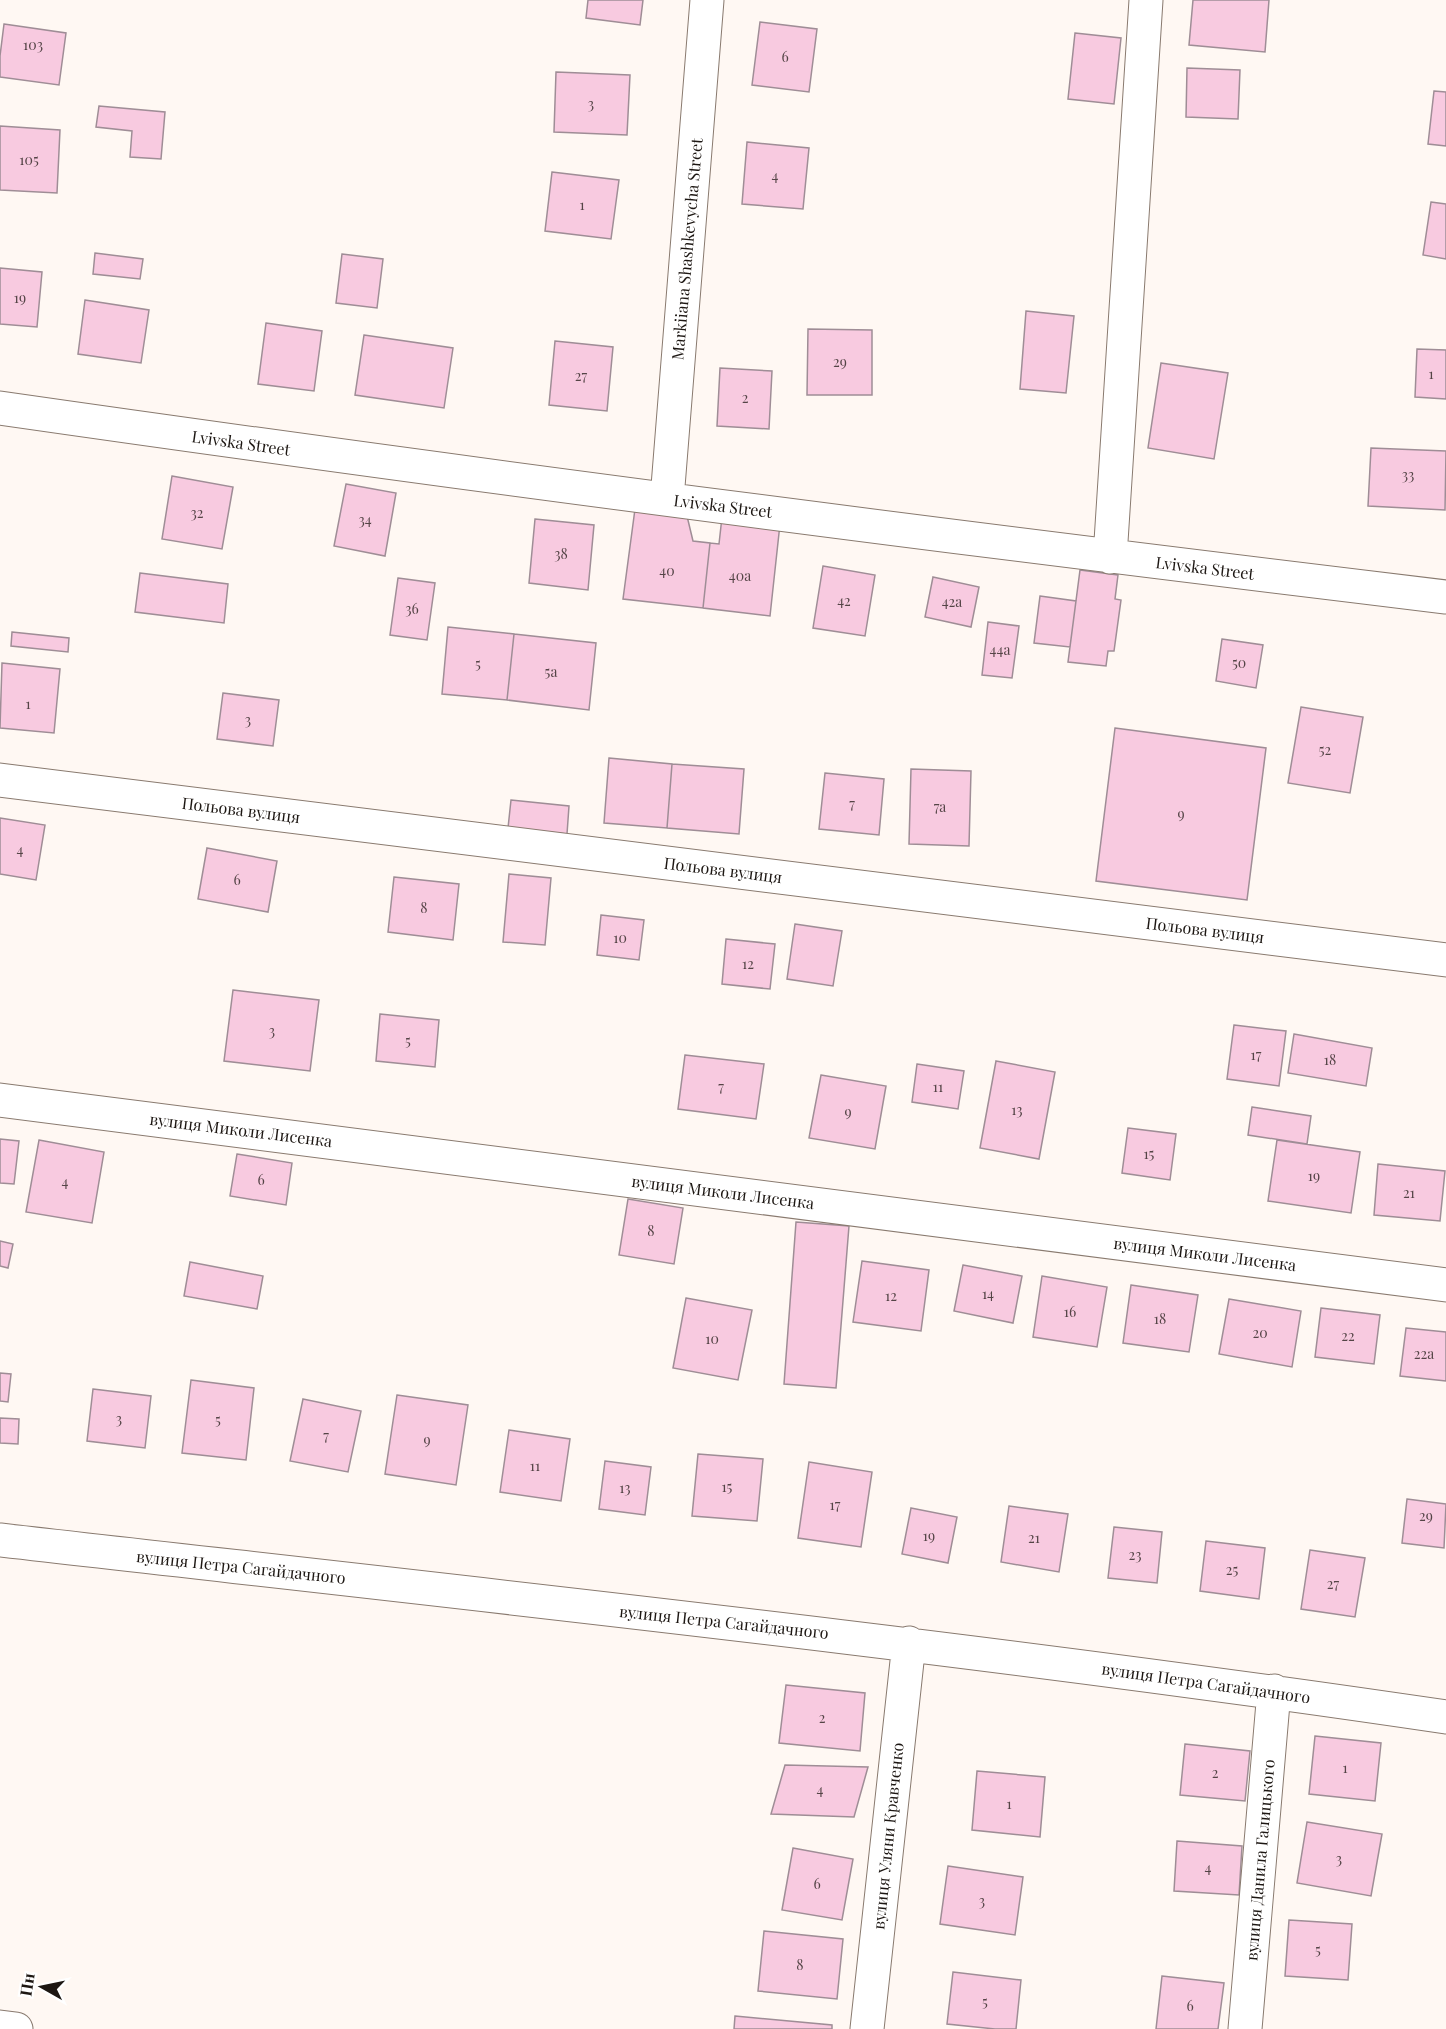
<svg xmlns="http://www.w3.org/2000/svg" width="1446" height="2029" font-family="'Playfair Display',serif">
  <rect width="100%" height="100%" fill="#fff8f3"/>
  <path fill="#f8cae0" stroke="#9f8d96" stroke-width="1.5" d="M 588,0 L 643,0 L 640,25 L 586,18 Z
    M 1193,0 L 1269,0 L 1265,52 L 1189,45 Z
    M 760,22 L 817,29 L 809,92 L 752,85 Z
    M 4,24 L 66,33 L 59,85 L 0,77 L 0,56 Z
    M 1075,33 L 1121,38 L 1114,104 L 1068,99 Z
    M 1187,68 L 1240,70 L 1238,119 L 1186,117 Z
    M 556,72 L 630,75 L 627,135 L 554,132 Z
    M 1434,91 L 1446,92 L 1446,146 L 1428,144 Z
    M 99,106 L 165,112 L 161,159 L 130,157 L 132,131 L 96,127 Z
    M 0,126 L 60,130 L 57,193 L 0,190 Z
    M 747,142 L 809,148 L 803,209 L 742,204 Z
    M 552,172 L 619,180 L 611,239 L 545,231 Z
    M 1431,202 L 1446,204 L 1446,259 L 1423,255 Z
    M 95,253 L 143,259 L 140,279 L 93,274 Z
    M 342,254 L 383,259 L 377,308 L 336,303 Z
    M 0,268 L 42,272 L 37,327 L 0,324 Z
    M 85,300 L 149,310 L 141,363 L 78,354 Z
    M 1026,311 L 1074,316 L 1066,393 L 1020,389 Z
    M 266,323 L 322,331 L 314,391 L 258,384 Z
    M 808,329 L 872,330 L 872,395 L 807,395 Z
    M 364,335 L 453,348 L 444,408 L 355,395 Z
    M 555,341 L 613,347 L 607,411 L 549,405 Z
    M 1417,349 L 1446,350 L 1446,399 L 1415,397 Z
    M 1161,363 L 1228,373 L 1214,459 L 1148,448 Z
    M 720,368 L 772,371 L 769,429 L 717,426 Z
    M 1371,448 L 1446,451 L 1445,510 L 1368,506 Z
    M 172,476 L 233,487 L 222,549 L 162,539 Z
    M 346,484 L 396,493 L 385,556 L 334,546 Z
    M 635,509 L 687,516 L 693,541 L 710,543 L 703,608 L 623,599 Z
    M 722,517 L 780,524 L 770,616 L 703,608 L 710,543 L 719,544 Z
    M 535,519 L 594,525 L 588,590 L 529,583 Z
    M 823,566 L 875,575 L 865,636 L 813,628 Z
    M 1080,570 L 1118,575 L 1115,599 L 1121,600 L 1114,651 L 1108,651 L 1106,666 L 1068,662 Z
    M 140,573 L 228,584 L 224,623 L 135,612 Z
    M 933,577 L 979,587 L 971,627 L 925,617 Z
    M 398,578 L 435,583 L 427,640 L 390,635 Z
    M 1040,596 L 1076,601 L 1070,647 L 1034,643 Z
    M 988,622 L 1019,626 L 1012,678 L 982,675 Z
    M 448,627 L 514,634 L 507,700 L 442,694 Z
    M 12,632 L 69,638 L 68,652 L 11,646 Z
    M 514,634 L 596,643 L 589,710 L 507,700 Z
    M 1222,639 L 1263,645 L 1256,688 L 1216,681 Z
    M 2,663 L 60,669 L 54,733 L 0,728 Z
    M 223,693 L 279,700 L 273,746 L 217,739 Z
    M 1301,707 L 1363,717 L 1350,793 L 1288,783 Z
    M 1115,728 L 1266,748 L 1247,900 L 1096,881 Z
    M 609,758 L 672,764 L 667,828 L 604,823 Z
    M 672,764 L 744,769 L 739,834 L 667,828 Z
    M 911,769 L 971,771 L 969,846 L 909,844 Z
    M 825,773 L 884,779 L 879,835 L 819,829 Z
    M 511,800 L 569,806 L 567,834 L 508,828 Z
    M 0,818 L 45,825 L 36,880 L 0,874 Z
    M 207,848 L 277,861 L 268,912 L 198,899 Z
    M 509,874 L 551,878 L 545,945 L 503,942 Z
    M 394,877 L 459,884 L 453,940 L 388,932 Z
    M 601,915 L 644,920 L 639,960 L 597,955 Z
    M 795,924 L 842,931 L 833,986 L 787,979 Z
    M 726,939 L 775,944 L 770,989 L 722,984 Z
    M 233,990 L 319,1000 L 310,1071 L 224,1061 Z
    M 380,1014 L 439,1020 L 435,1067 L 376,1061 Z
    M 1234,1025 L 1286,1031 L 1279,1086 L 1227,1079 Z
    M 1294,1034 L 1372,1048 L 1366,1086 L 1288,1073 Z
    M 685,1055 L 764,1064 L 756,1119 L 678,1109 Z
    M 996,1061 L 1055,1072 L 1039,1159 L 980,1148 Z
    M 917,1064 L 964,1071 L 958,1109 L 912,1102 Z
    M 821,1075 L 886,1086 L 875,1149 L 809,1138 Z
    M 1252,1107 L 1311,1116 L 1307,1144 L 1248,1135 Z
    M 1128,1128 L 1176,1134 L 1170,1180 L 1122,1173 Z
    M 0,1139 L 19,1141 L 14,1184 L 0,1183 Z
    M 39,1140 L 104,1152 L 92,1223 L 26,1212 Z
    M 1277,1140 L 1360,1152 L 1351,1213 L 1268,1201 Z
    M 237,1154 L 292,1163 L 286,1205 L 230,1196 Z
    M 1378,1164 L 1445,1171 L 1440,1221 L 1374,1215 Z
    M 628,1199 L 683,1208 L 674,1264 L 619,1255 Z
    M 796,1222 L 849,1226 L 836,1388 L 784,1384 Z
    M 0,1241 L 13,1244 L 8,1268 L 0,1266 Z
    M 862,1261 L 929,1270 L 921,1331 L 853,1322 Z
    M 190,1262 L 263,1276 L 257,1309 L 184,1296 Z
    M 963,1265 L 1022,1276 L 1013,1323 L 954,1311 Z
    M 1042,1276 L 1107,1287 L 1097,1347 L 1033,1337 Z
    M 1131,1285 L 1198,1295 L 1189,1352 L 1123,1343 Z
    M 686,1298 L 752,1310 L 738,1380 L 673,1368 Z
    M 1229,1299 L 1301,1311 L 1292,1367 L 1219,1354 Z
    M 1321,1308 L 1380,1315 L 1374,1364 L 1315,1357 Z
    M 1406,1328 L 1446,1332 L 1446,1381 L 1400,1376 Z
    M 0,1373 L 11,1374 L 8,1402 L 0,1401 Z
    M 191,1380 L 254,1388 L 246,1460 L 182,1453 Z
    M 93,1389 L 151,1396 L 145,1448 L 87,1441 Z
    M 397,1395 L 468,1405 L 456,1485 L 385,1474 Z
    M 303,1399 L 361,1411 L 348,1472 L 290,1461 Z
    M 0,1418 L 19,1419 L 18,1444 L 0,1443 Z
    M 509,1430 L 570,1439 L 561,1501 L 500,1492 Z
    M 698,1454 L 763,1459 L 757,1521 L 692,1516 Z
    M 605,1461 L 651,1467 L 645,1515 L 599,1509 Z
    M 809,1462 L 872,1472 L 861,1547 L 798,1538 Z
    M 1407,1499 L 1446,1504 L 1444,1548 L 1402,1543 Z
    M 1009,1506 L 1068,1514 L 1059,1572 L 1001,1562 Z
    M 911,1508 L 957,1517 L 948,1563 L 902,1554 Z
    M 1114,1527 L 1162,1532 L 1157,1583 L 1108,1578 Z
    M 1206,1541 L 1265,1548 L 1259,1599 L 1200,1591 Z
    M 1310,1550 L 1365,1558 L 1355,1617 L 1301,1609 Z
    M 786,1685 L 865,1693 L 860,1751 L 779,1743 Z
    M 1315,1736 L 1381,1743 L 1375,1801 L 1309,1794 Z
    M 1185,1744 L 1250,1751 L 1245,1801 L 1180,1795 Z
    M 785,1765 L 868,1767 L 854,1817 L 771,1814 Z
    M 977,1771 L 1045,1777 L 1040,1837 L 972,1830 Z
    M 1307,1822 L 1382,1834 L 1371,1896 L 1297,1883 Z
    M 1177,1841 L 1242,1846 L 1239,1895 L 1174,1891 Z
    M 793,1848 L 853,1859 L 842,1920 L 782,1910 Z
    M 948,1866 L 1023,1877 L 1015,1935 L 940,1924 Z
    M 1289,1920 L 1352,1924 L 1348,1980 L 1285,1976 Z
    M 764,1931 L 843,1939 L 837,1999 L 758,1991 Z
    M 953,1972 L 1021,1980 L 1016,2029 L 995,2029 L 947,2024 Z
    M 1162,1976 L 1224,1983 L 1218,2029 L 1156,2029 Z
    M 735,2016 L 832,2025 L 832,2029 L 734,2029 Z"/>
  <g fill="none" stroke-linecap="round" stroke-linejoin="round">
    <defs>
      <path id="minor" d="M 0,408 C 481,477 963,539 1446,597
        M 667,499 L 707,0
        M 1110,557 L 1146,0
        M 0,780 L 1446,960
        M 0,1100 L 1446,1285
        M 0,1540 C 483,1595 965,1646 1446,1717
        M 0,2027 L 16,2029
        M 867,2029 L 909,1643
        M 1245,2029 L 1274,1691"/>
    </defs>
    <use href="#minor" stroke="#897a6f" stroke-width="35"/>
    <use href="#minor" stroke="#fff" stroke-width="33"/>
  </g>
  <g text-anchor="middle" stroke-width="4.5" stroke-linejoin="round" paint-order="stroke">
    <g font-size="14" fill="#544446">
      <text x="33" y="50">103</text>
      <text x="785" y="62">6</text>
      <text x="591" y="109">3</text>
      <text x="29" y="165">105</text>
      <text x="775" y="181">4</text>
      <text x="582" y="210">1</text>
      <text x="20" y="303">19</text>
      <text x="840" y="367">29</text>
      <text x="1431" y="379">1</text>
      <text x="581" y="381">27</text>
      <text x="745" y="403">2</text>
      <text x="1408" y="480">33</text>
      <text x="197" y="518">32</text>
      <text x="365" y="525">34</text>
      <text x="561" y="559">38</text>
      <text x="667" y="576">40</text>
      <text x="740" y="581">40а</text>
      <text x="844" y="606">42</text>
      <text x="952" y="607">42а</text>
      <text x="412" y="614">36</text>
      <text x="1000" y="655">44а</text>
      <text x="1239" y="668">50</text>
      <text x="478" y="669">5</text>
      <text x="551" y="677">5а</text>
      <text x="28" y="709">1</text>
      <text x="248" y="725">3</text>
      <text x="1325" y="755">52</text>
      <text x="852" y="809">7</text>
      <text x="940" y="812">7а</text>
      <text x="1181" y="819">9</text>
      <text x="20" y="855">4</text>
      <text x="237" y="885">6</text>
      <text x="424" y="913">8</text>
      <text x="620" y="943">10</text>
      <text x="748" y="969">12</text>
      <text x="272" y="1036">3</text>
      <text x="408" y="1046">5</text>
      <text x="1256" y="1060">17</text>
      <text x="1330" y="1065">18</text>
      <text x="721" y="1092">7</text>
      <text x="938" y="1092">11</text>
      <text x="1017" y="1115">13</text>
      <text x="848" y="1117">9</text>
      <text x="1149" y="1159">15</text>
      <text x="1314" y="1181">19</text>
      <text x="261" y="1185">6</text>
      <text x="65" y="1187">4</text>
      <text x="1409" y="1198">21</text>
      <text x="651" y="1236">8</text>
      <text x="988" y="1299">14</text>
      <text x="891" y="1301">12</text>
      <text x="1070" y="1317">16</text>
      <text x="1160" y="1324">18</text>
      <text x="1260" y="1338">20</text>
      <text x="1348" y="1341">22</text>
      <text x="712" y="1344">10</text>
      <text x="1424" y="1359">22а</text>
      <text x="119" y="1424">3</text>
      <text x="218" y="1425">5</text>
      <text x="326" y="1441">7</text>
      <text x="427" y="1445">9</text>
      <text x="535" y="1471">11</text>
      <text x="727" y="1492">15</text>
      <text x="625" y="1493">13</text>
      <text x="835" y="1510">17</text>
      <text x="1426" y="1521">29</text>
      <text x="929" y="1541">19</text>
      <text x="1034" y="1543">21</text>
      <text x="1135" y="1560">23</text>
      <text x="1232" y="1575">25</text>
      <text x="1333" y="1589">27</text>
      <text x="822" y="1723">2</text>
      <text x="1345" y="1773">1</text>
      <text x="1215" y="1778">2</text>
      <text x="820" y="1795">4</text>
      <text x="1009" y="1809">1</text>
      <text x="1339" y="1864">3</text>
      <text x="1208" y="1873">4</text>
      <text x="817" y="1889">6</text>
      <text x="982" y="1906">3</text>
      <text x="1318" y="1955">5</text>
      <text x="800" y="1970">8</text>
      <text x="985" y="2007">5</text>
      <text x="1190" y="2011">6</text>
    </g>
    <g font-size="16" fill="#1d1713" stroke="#fff">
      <text transform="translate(687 249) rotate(-85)" y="6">Markiiana Shashkevycha Street</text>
      <text transform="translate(241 443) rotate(8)" y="6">Lvivska Street</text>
      <text transform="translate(723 506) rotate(7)" y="6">Lvivska Street</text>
      <text transform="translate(1205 568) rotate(7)" y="6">Lvivska Street</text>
      <text transform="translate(241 810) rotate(7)" y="6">Польова вулиця</text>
      <text transform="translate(723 870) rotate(7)" y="6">Польова вулиця</text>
      <text transform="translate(1205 930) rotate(7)" y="6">Польова вулиця</text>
      <text transform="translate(241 1130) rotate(7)" y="6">вулиця Миколи Лисенка</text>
      <text transform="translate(723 1192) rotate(7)" y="6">вулиця Миколи Лисенка</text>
      <text transform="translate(1205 1254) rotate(7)" y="6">вулиця Миколи Лисенка</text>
      <text transform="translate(241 1567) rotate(6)" y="6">вулиця Петра Сагайдачного</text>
      <text transform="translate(724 1622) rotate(6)" y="6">вулиця Петра Сагайдачного</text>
      <text transform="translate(1206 1683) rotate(8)" y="6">вулиця Петра Сагайдачного</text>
      <text transform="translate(888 1836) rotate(-84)" y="6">вулиця Уляни Кравченко</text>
      <text transform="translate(1260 1860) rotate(-85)" y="6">вулиця Данила Галицького</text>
    </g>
  </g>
  <g transform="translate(42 1987) rotate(279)" stroke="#ffffff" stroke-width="4.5" paint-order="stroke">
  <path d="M0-4.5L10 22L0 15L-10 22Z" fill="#1d1713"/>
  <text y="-9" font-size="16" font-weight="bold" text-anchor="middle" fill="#1d1713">Пн</text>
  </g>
</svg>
